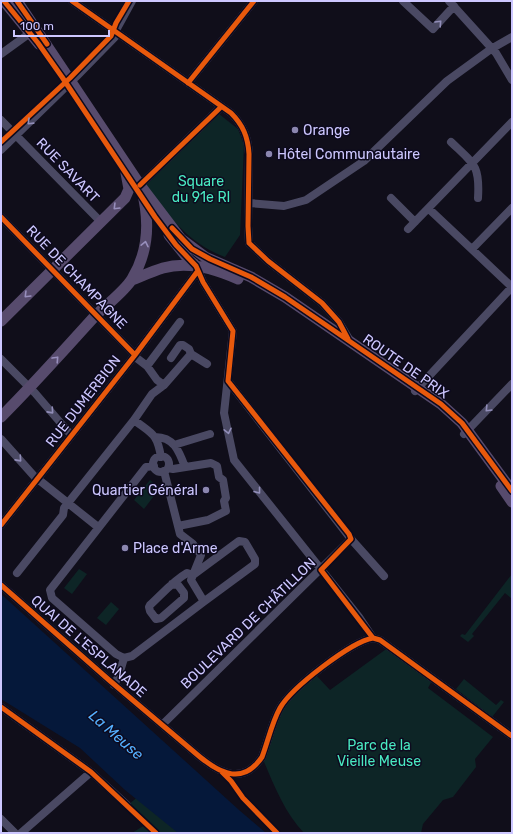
<svg xmlns="http://www.w3.org/2000/svg" width="513" height="834" font-family="Rubik,sans-serif">
  <rect width="100%" height="100%" fill="#100e1a"/>
  <path fill="#0d2526" d="M 219,114 L 238,129 L 244,145 L 240,235 L 225,257 C 189,244 168,215 145,186 Z
    M 150,480 L 160,488 L 144,509 L 134,500 Z
    M 79,569 L 87,574 L 72,594 L 64,588 Z
    M 512,574 L 512,599 L 505,593 L 472,634 L 474,636 L 468,642 L 460,636 L 462,634 L 465,635 Z
    M 111,602 L 119,609 L 106,625 L 97,618 Z
    M 389,647 L 433,679 L 428,688 L 493,737 L 475,759 L 476,767 L 453,797 L 443,800 L 423,824 L 421,833 L 304,833 C 284,812 273,783 262,757 L 280,708 L 315,674 L 330,690 Z
    M 464,679 L 496,705 L 501,700 L 504,702 L 492,717 L 456,689 Z
    M 140,795 L 189,833 L 132,833 L 148,823 L 128,805 Z"/>
  <path fill="#05183a" d="M 1,594 L 239,810 L 266,833 L 178,833 L 125,790 L 80,748 L 1,699 Z"/>
  <g fill="none" stroke-linecap="round" stroke-linejoin="round">
    <path stroke="#4a4963" stroke-width="8" d="M 72,1 L 231,113 C 243,125 248,137 249,154 L 248,226 L 249,243 L 268,261 L 322,303 L 339,322 L 349,339
      M 403,1 L 433,29 L 454,6
      M 449,1 L 496,53 L 512,80
      M 115,32 L 132,1
      M 1,54 L 30,33
      M 188,83 L 254,1
      M 1,120 L 101,222
      M 451,142 C 474,164 480,165 478,198
      M 1,150 L 77,76 L 118,34
      M 140,185 L 221,107
      M 391,198 L 415,222
      M 249,203 L 284,206 L 306,200 L 364,161 L 447,81 L 491,49 L 512,37
      M 429,209 L 512,287
      M 1,217 L 135,355
      M 408,229 L 512,122
      M 472,249 L 512,208
      M 195,263 L 203,282 L 233,331 L 224,413 L 234,460 L 359,617 L 373,638 L 380,640 L 512,736
      M 191,354 L 207,364
      M 134,356 L 147,366 L 180,322
      M 1,359 L 35,393 L 71,435
      M 147,366 L 157,380 L 164,385 L 191,354 L 189,349 L 183,345 L 180,345 L 171,358
      M 228,381 L 351,539 L 384,576
      M 415,391 L 512,287
      M 134,420 L 152,394 L 164,385
      M 464,434 L 512,384
      M 155,437 C 174,437 179,451 185,467
      M 1,439 L 34,476 L 98,527
      M 174,445 L 210,434
      M153 464a8 8 0 1 1 16 0a8 8 0 1 1-16 0Z
      M 154,466 L 146,467 L 50,590 L 52,598 L 116,654 L 124,658 L 132,656 L 202,603 L 203,600 L 191,580 L 201,555 L 193,544 L 180,534 L 164,471
      M 168,468 L 173,469 L 211,463 L 217,466 L 219,477 L 223,480 L 226,498 L 224,501 L 226,511 L 208,520 L 178,526
      M 1,525 L 135,355 L 197,272
      M 17,573 L 63,515 L 64,508 L 134,420 C 152,434 157,433 161,457
      M 172,584 L 178,585 L 184,593 L 184,598 L 161,618 L 156,619 L 150,611 L 149,607 L 150,605 C 161,595 173,581 187,573 L 193,575 L 239,541 L 245,542 L 255,559 L 255,564 L 202,603
      M 1,585 L 109,680 L 200,757 C 221,774 243,785 262,757 C 268,741 272,722 280,708 C 292,687 351,642 373,638
      M 114,685 L 119,675 L 124,658
      M 1,707 L 91,772 L 127,805
      M 162,725 L 351,539
      M 1,819 L 15,833
      M 21,833 L 91,772"/>
    <path stroke="#574b6d" stroke-width="11" d="M 4,1 L 39,44
      M 17,1 L 140,185 L 181,239 L 205,257 L 251,277 L 285,297 L 441,404 L 462,423 L 512,491
      M 169,235 L 189,260 L 196,266
      M 132,280 C 142,276 153,271 163,268 C 187,261 216,269 238,279
      M 1,321 L 125,198 L 129,189 L 126,173
      M 1,417 C 34,384 64,350 95,316 C 106,305 124,292 132,279 C 149,251 150,222 142,191
      M 501,486 L 512,502"/>
    <defs>
      <path id="cycleway" d="M 4,1 L 38,43 L 62,77 L 155,217 L 176,245 L 196,266 L 203,282 L 233,331 L 228,381 L 349,534 L 351,539 L 321,570 L 373,638 L 380,640 L 512,736
        M 17,1 L 47,44
        M 72,1 L 231,113 C 243,125 248,137 249,154 L 248,226 L 249,243 L 268,261 L 322,303 L 339,322 L 348,339
        M 188,83 L 254,1
        M 1,142 L 70,78 L 111,36 L 116,23 L 129,1
        M 140,185 L 221,107
        M 1,217 L 135,355
        M 172,228 L 192,249 L 210,259 L 251,277 L 285,297 L 441,404 L 462,423 L 512,491
        M 1,525 L 135,355 L 197,272
        M 1,585 L 109,680 L 200,757 C 221,774 243,785 262,757 C 268,741 272,722 280,708 C 292,687 351,642 373,638
        M 1,707 L 91,772 L 156,833
        M 222,772 L 231,781 L 243,798 L 277,833"/>
    </defs>
    <use href="#cycleway" stroke="#0d0a1e" stroke-width="8"/>
    <use href="#cycleway" stroke="#e8590c" stroke-width="5"/>
  </g>
  <defs><path id="oneway-chevron" d="M-2-3.5L2.5 0L-2 3.5" fill="none" stroke-width="1.6" stroke-linecap="round" stroke-linejoin="round"/></defs>
  <g stroke="#928eb9">
    <use href="#oneway-chevron" transform="translate(439 23) rotate(-47)"/>
    <use href="#oneway-chevron" transform="translate(30 122) rotate(136)"/>
    <use href="#oneway-chevron" transform="translate(488 409) rotate(134)"/>
    <use href="#oneway-chevron" transform="translate(51 411) rotate(48)"/>
    <use href="#oneway-chevron" transform="translate(228 431) rotate(78)"/>
    <use href="#oneway-chevron" transform="translate(19 459) rotate(48)"/>
    <use href="#oneway-chevron" transform="translate(258 491) rotate(52)"/>
  </g>
  <g stroke="#988fbd">
    <use href="#oneway-chevron" transform="translate(116 207) rotate(135)"/>
    <use href="#oneway-chevron" transform="translate(145 244) rotate(-78)"/>
    <use href="#oneway-chevron" transform="translate(27 295) rotate(135)"/>
    <use href="#oneway-chevron" transform="translate(56 359) rotate(-47)"/>
  </g>
  <g fill="#8b86af" stroke="#0d0a1e" stroke-width="1.5">
    <circle cx="295" cy="130" r="4"/>
    <circle cx="269" cy="154" r="4"/>
    <circle cx="206" cy="490" r="4"/>
    <circle cx="125" cy="548" r="4"/>
  </g>
  <g text-anchor="middle" stroke-width="3" stroke-linejoin="round" paint-order="stroke">
    <g font-size="14" fill="#cdc7ff" stroke="#0d0a1e" text-anchor="start">
      <text x="303" y="135">Orange</text>
      <text x="277" y="159">Hôtel Communautaire</text>
      <text x="198" y="495" text-anchor="end">Quartier Général</text>
      <text x="133" y="553">Place d'Arme</text>
    </g>
    <g font-size="14" fill="#cdc7ff" stroke="#0d0a1e">
      <text transform="translate(68 170) rotate(46)" y="5">RUE SAVART</text>
      <text transform="translate(77 277) rotate(46)" y="5">RUE DE CHAMPAGNE</text>
      <text transform="translate(406 366) rotate(35)" y="5">ROUTE DE PRIX</text>
      <text transform="translate(83 401) rotate(-52)" y="5">RUE DUMERBION</text>
      <text transform="translate(248 623) rotate(-44)" y="5">BOULEVARD DE CHÂTILLON</text>
      <text transform="translate(89 646) rotate(41)" y="5">QUAI DE L'ESPLANADE</text>
    </g>
    <g font-size="14" fill="#49e9c1" stroke="#0d0a1e">
      <text x="201" y="186">Square<tspan x="201" dy="16">du 91e RI</tspan></text>
      <text x="379" y="750">Parc de la<tspan x="379" dy="16">Vieille Meuse</tspan></text>
    </g>
    <g font-size="15" font-style="italic" fill="#55b0ff" stroke="#0d0a1e">
      <text transform="translate(116 735) rotate(41)" y="5">La Meuse</text>
    </g>
  </g>
  <rect width="513" height="834" fill="none" stroke="#cdc7ff" stroke-width="4"/>
  <path d="M14 30v6h95v-6" fill="none" stroke="#cdc7ff" stroke-width="2"/>
  <text x="20" y="30" font-size="12" fill="#cdc7ff" stroke="#0d0a1e" stroke-width="3" paint-order="stroke">100 m</text>
</svg>
